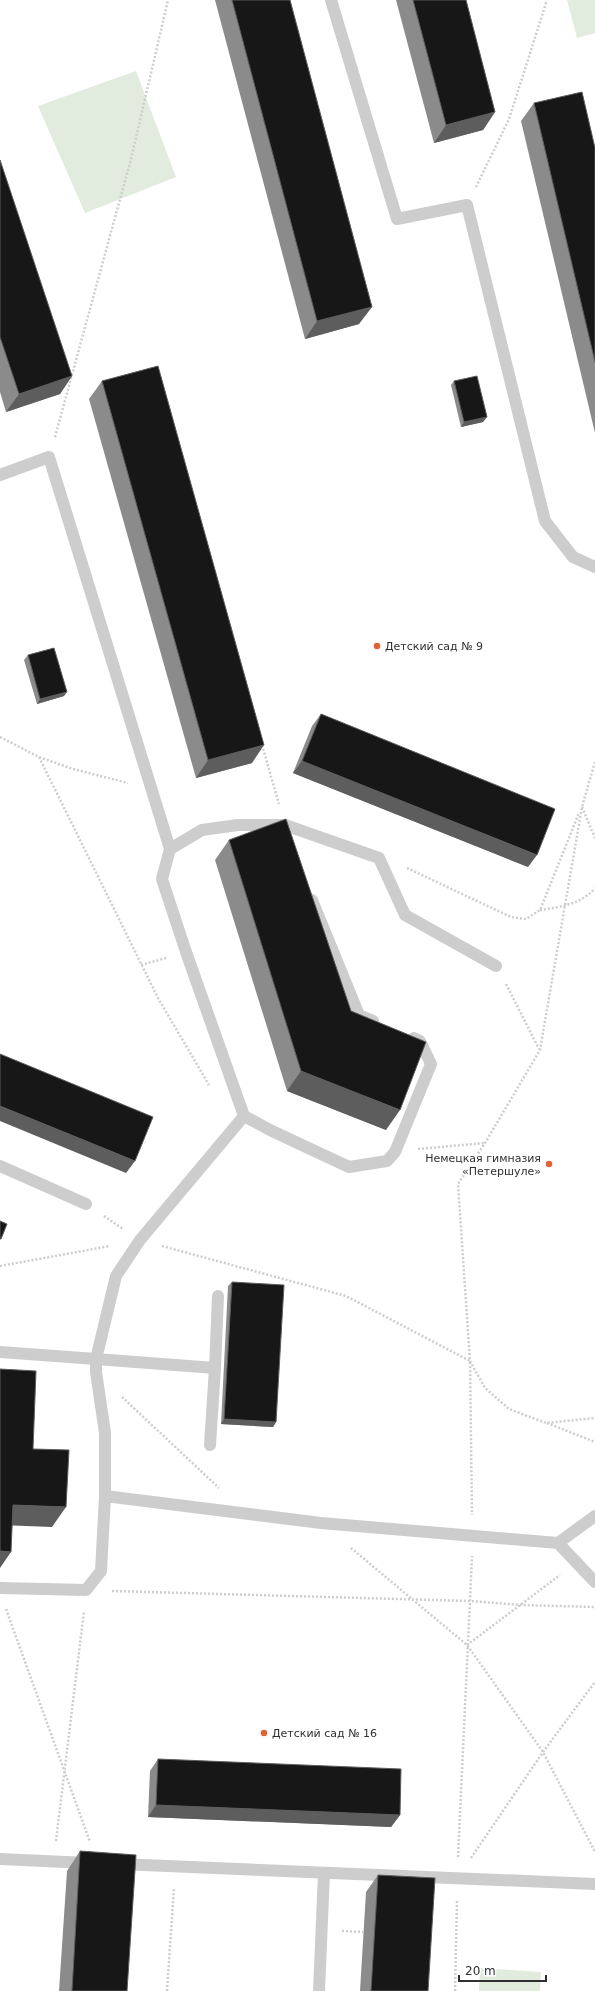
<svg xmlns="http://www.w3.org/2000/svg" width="595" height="1991" font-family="'DejaVu Sans',sans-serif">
  <rect width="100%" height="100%" fill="#fff"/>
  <path fill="#e1ecde" d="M 567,0 L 595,0 L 595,33 L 577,38 Z
    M 136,71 L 176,177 L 85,213 L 38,106 Z
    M 480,1968 L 541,1972 L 540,1991 L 479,1991 Z"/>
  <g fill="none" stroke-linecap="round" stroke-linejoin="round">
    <path stroke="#cdcdcd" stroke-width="2.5" stroke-dasharray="2 2" stroke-linecap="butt" d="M 476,187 L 509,119 L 547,0
      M 55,437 L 131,159 L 168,0
      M 0,737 L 39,757 L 73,769 L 128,783
      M 262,745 L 279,804
      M 39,757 L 158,998 L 209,1085
      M 595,762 L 582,807 L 540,1050 L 485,1143 L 458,1184 L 470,1361 L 485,1388 L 509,1409 L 546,1423 L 595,1418
      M 582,807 L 595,838
      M 407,868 L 511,917 L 526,919 L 540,910 L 579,813
      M 540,910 C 560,907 582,904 595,888
      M 141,965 L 166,958
      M 506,984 L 539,1049
      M 418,1149 L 485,1143
      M 104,1216 L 123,1229
      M 162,1246 L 346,1296 L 470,1361 L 472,1515
      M 0,1266 L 110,1246
      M 122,1397 L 219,1488
      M 547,1423 L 595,1442
      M 351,1548 L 467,1645 L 543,1752 L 595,1852
      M 112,1591 L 470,1601 L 521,1605 L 595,1607
      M 6,1609 L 90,1842
      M 467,1645 L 560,1575
      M 56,1841 L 84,1611
      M 458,1857 L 472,1556
      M 471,1858 L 543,1752 L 595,1682
      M 342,1931 L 363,1932
      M 167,1991 L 174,1888
      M 455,1991 L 457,1900"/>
    <path stroke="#cdcdcd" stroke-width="12" d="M 331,0 L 397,219 L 467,205 L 545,521 L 573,557 L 595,567
      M 0,475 L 49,457 L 170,849
      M 312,900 L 359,1015 L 373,1021
      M 244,1116 L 272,1131 L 349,1167 L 387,1161 L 395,1152 L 431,1064 L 420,1041 L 414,1038
      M 0,1166 L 86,1204
      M 0,1352 L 96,1359 L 96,1372 L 105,1433 L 105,1496 L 101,1571 L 86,1590 L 0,1588
      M 215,1368 L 218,1296
      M 210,1445 L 215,1368 L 96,1359 L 116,1276 L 140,1240 L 244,1116 L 186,952 L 162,879 L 170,849 L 202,830 L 238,825 L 285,825 L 379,858 L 405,915 L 496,966
      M 105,1496 L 321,1523 L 558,1543 L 595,1516
      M 558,1543 L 595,1582
      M 0,1859 L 88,1863
      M 119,1864 L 595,1884
      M 319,1991 L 324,1873"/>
  </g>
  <path fill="#8b8b8b" d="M 215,0 L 290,0 L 359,324 L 305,339 Z
    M 396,0 L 466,0 L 495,112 L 483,130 L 434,143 Z
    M 534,103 L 595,148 L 595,433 L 521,121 Z
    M 0,160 L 72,376 L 60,394 L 6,412 L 0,392 Z
    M 102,381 L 252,763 L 196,778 L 89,399 Z
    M 454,381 L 487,417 L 483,422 L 461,427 L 451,385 Z
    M 28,655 L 64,696 L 37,704 L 24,660 Z
    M 321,714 L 528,867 L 293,773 L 312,726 Z
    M 229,840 L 386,1130 L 287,1091 L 215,860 Z
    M 232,1282 L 276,1422 L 273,1427 L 221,1424 L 228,1286 Z
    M 158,1759 L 400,1815 L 391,1827 L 148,1817 L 150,1771 Z
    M 80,1851 L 127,1991 L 59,1991 L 67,1871 Z
    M 378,1875 L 428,1991 L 360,1991 L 366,1892 Z"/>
  <path fill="#5d5d5d" d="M 495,112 L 483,130 L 434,143 L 446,125 Z
    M 372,307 L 359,324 L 305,339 L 317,321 Z
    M 72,376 L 60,394 L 6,412 L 19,394 Z
    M 487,417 L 483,422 L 461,427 L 464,422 Z
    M 67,692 L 64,696 L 37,704 L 40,699 Z
    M 264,745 L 252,763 L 196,778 L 208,760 Z
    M 302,761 L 537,855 L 528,867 L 293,773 Z
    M 301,1071 L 400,1110 L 386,1130 L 287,1091 Z
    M 0,1106 L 135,1161 L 126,1173 L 0,1121 Z
    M 224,1419 L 276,1422 L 273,1427 L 221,1424 Z
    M 13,1505 L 66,1507 L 52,1527 L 0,1525 Z
    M 0,1551 L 11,1552 L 0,1568 Z
    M 156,1805 L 400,1815 L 391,1827 L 148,1817 Z"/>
  <path fill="#171717" stroke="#5d5d5d" d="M 232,0 L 290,0 L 372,307 L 317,321 Z
    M 413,0 L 466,0 L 495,112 L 446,125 Z
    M 582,92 L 595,148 L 595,362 L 534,103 Z
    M 0,160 L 72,376 L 19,394 L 0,337 Z
    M 158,366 L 264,745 L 208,760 L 102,381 Z
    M 477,376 L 487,417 L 464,422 L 454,381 Z
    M 54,648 L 67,692 L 40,699 L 28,655 Z
    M 321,714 L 555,809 L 537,855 L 302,761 Z
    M 286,819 L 351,1011 L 426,1042 L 400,1110 L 301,1071 L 229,840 Z
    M 0,1054 L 153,1117 L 135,1161 L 0,1106 Z
    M 0,1221 L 7,1224 L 1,1239 L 0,1239 Z
    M 232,1282 L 284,1285 L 276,1422 L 224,1419 Z
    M 0,1369 L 36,1371 L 33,1449 L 69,1450 L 66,1507 L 13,1505 L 11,1552 L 0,1551 Z
    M 158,1759 L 401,1769 L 400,1815 L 156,1805 Z
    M 80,1851 L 136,1855 L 127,1991 L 72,1991 Z
    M 378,1875 L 435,1878 L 428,1991 L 371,1991 Z"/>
  <g fill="#e16337" stroke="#fff" stroke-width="1.5">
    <circle cx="377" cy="646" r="4"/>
    <circle cx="549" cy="1164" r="4"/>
    <circle cx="264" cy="1733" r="4"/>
  </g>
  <g text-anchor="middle" stroke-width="4" stroke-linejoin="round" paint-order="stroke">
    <g font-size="11" fill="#303030" stroke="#fff" text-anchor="start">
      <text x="385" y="650">Детский сад № 9</text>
      <text x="541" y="1162" text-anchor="end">Немецкая гимназия<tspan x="541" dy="13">«Петершуле»</tspan></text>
      <text x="272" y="1737">Детский сад № 16</text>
    </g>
  </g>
  <path d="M459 1975v6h87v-6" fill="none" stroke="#303030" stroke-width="2"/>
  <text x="465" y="1975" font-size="12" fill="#303030" stroke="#ffffff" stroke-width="3" paint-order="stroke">20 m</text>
</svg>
